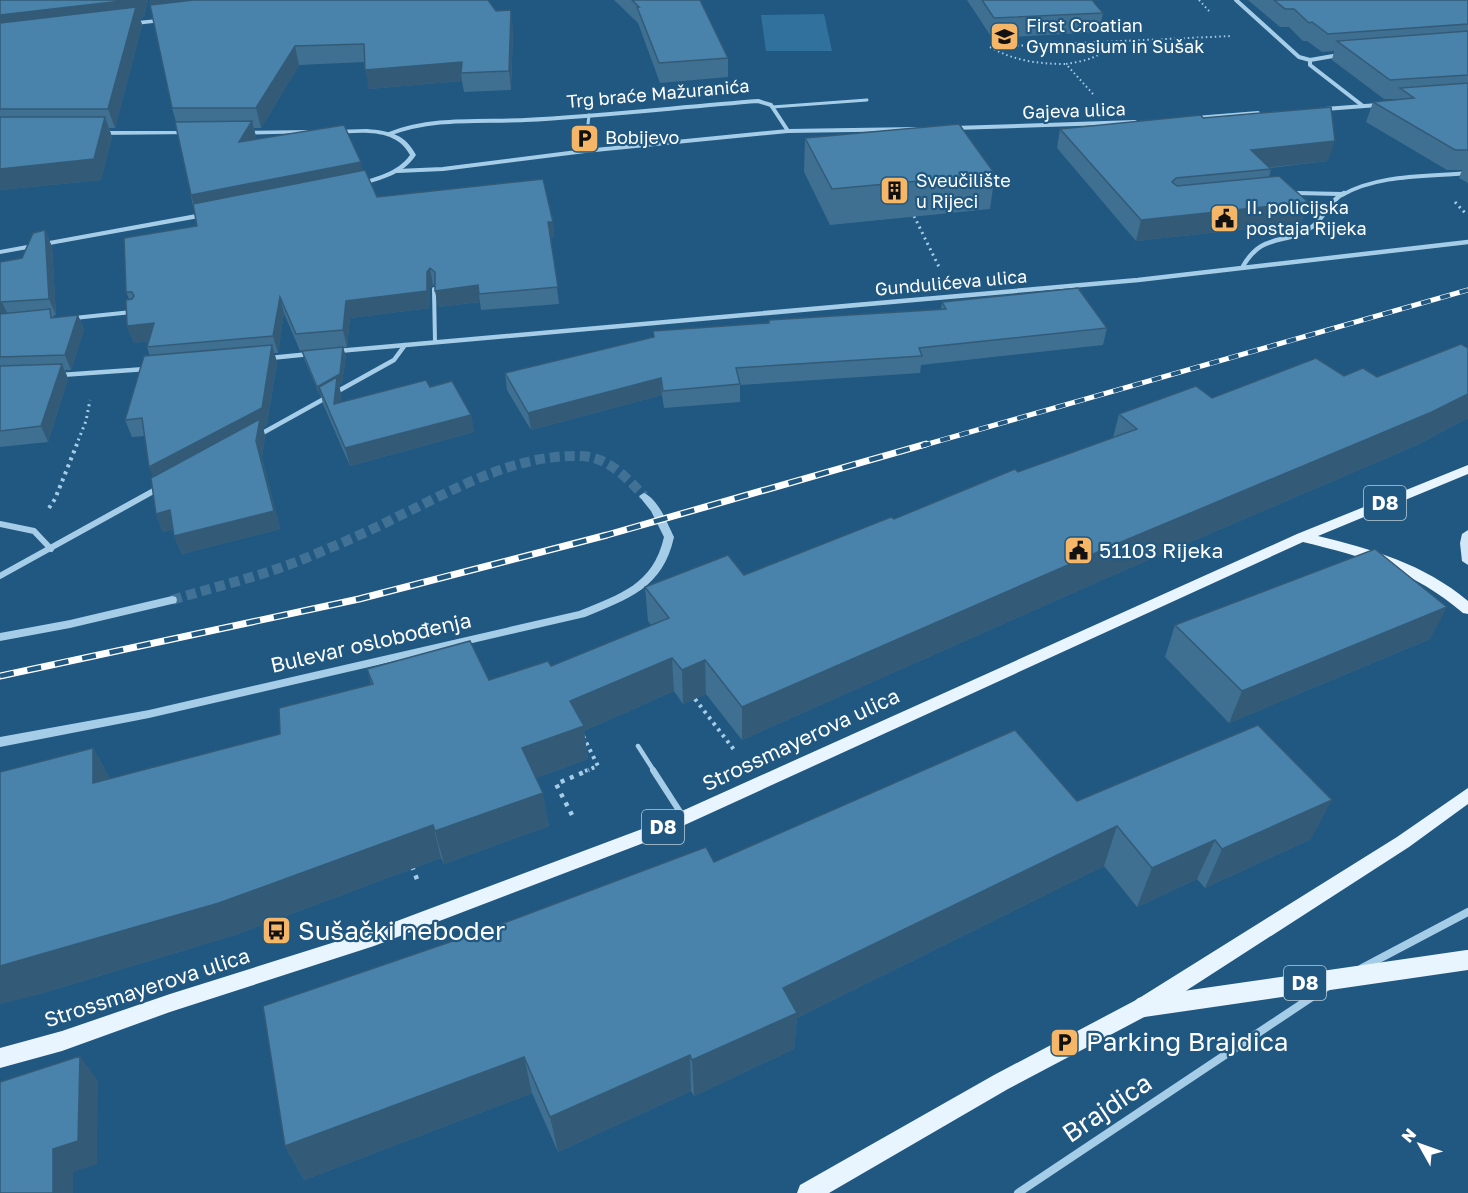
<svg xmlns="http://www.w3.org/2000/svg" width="1468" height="1193" font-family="'Golos Text',sans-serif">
  <rect width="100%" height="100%" fill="#205881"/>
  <path fill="#30719d" d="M 824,14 L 832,51 L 766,51 L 761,15 Z"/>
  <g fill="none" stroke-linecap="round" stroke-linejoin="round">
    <path stroke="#417194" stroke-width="10" stroke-dasharray="10 5" stroke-linecap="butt" d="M 172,600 C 217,586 263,576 306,558 C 337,545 368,532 397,517 C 455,489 515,454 581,456 C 608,457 626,477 644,496"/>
    <path stroke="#a6cde8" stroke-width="2" stroke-dasharray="1.5 3" stroke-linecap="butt" d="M 1199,0 L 1209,11
      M 990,47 L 1232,36
      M 990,47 C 1014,61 1039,64 1066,64
      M 1093,94 L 1066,64 C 1082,61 1103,59 1110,41"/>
    <path stroke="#a6cde8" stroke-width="3" stroke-dasharray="2 4" stroke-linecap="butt" d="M 1455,202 L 1466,214
      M 914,216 L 940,269
      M 76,446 L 86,421 L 90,400"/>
    <path stroke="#a6cde8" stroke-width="4" stroke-dasharray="3 4.5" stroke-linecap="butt" d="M 49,508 L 55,499 L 77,444
      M 695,699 L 735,751
      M 583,736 L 598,766 L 585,771"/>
    <path stroke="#a6cde8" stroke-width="4.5" stroke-dasharray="4 6" stroke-linecap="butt" d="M 572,815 L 556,784 L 589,770
      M 412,866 L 418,882"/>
    <path stroke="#a6cde8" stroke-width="3" d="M 772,107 L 867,100
      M 585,151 L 589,115
      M 1293,193 L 1343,194"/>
    <path stroke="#a6cde8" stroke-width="4" d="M 1295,193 L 1343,194
      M 434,289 L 435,342
      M 74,318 L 132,312"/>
    <path stroke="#a6cde8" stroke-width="4.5" d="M 638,746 L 654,771"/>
    <path stroke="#a6cde8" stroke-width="6" d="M 653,770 L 682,815"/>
    <path stroke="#a6cde8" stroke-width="4" d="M 1236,0 L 1299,57 L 1310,60 L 1310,65 L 1363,106
      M 1310,60 L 1339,55
      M 1325,109 L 1378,105
      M 1196,118 L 1258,113
      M 954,128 L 1135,122
      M 389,134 C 433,117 479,122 525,120 C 603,116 680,107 758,101 L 771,105 L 788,131
      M 397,171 L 443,169 L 585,151 L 788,131 L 917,129
      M 1342,195 C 1379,174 1426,177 1468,173"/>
    <path stroke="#a6cde8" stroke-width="4.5" d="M 1242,268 C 1262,231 1285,246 1312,227 C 1325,217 1329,201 1344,193
      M 338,351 L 1138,280 L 1468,242
      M 270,358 L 310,354
      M 61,375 L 146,369
      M 259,435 L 394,360 L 405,345"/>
    <path stroke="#a6cde8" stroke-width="6" d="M 0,524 L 34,531 L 51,549
      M 0,576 L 157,489"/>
    <path stroke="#a6cde8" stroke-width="8" d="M 1362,968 L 1468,912
      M 1018,1193 L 1327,987"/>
    <path fill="#a6cde8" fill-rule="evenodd" d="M 168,18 L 170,19 L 170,21 L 127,26 L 124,24 L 127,22 Z
      M 367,129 C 390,131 405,134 416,155 C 403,175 381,180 358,186 L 354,184 L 356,183 C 375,177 397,173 410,155 C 395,127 360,133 333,134 L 330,132 L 333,130 Z
      M 312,130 L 314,131 L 314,133 L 240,135 L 237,133 L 240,131 Z
      M 192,131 L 195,133 L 194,134 L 96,135 L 93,133 L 96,131 Z
      M 207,212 L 210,212 L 210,216 L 0,254 L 0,250 Z
      M 644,493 C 659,500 667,523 674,537 C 663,588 628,599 585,617 L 149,718 L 0,747 L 0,737 L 149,710 L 579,611 C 620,594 653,585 664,537 L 651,511 L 639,496 Z
      M 172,596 L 176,597 L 177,600 L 176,603 L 70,628 L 0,641 L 0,633 L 70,620 Z"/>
    <path fill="#d1e6f6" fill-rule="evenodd" d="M 1468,530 L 1468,565 L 1462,561 L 1460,543 L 1462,534 Z"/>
    <path fill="#e8f4fe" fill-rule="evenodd" d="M 1468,465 L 1468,474 L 1318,536 C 1372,549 1424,564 1468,601 L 1468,614 L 1463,613 C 1414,571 1365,557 1303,542 L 654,839 L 374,946 L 170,1012 L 62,1051 L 0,1068 L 0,1048 L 62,1031 L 170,994 L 373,930 L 642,829 L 1297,534 Z
      M 1468,788 L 1468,804 L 1409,847 L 1150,1014 L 1008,1089 L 829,1193 L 797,1193 L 800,1185 L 994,1075 L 1136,1000 L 1397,837 Z"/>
    <defs>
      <path id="rail-far1" d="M 921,446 L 1468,290"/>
      <path id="rail" d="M 0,676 L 359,599 L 607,535 L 926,444"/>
    </defs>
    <use href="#rail-far1" stroke="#fff" stroke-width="5"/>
    <use href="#rail" stroke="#fff" stroke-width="7"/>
    <use href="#rail-far1" stroke="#205881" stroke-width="4" stroke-dasharray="10" stroke-linecap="butt"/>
    <use href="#rail" stroke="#205881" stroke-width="4.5" stroke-dasharray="14" stroke-linecap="butt"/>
    <path stroke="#e8f4fe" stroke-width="20" d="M 1143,1007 L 1468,960"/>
  </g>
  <path fill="#3f7092" d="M 0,0 L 148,0 L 144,17 L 140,18 L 142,25 L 115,128 L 109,128 L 112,137 L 101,180 L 0,190 Z
    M 150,0 L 488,0 L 496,11 L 513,29 L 511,90 L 464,92 L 462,81 L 369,89 L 365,62 L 299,65 L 261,128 L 254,128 L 256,137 L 254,139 L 363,171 L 377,197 L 553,222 L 554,238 L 551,238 L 559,304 L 481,310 L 480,302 L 438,307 L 435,286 L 433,285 L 430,288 L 430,308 L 350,318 L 347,347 L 300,351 L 284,313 L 278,353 L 274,353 L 277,362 L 267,425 L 263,427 L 265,436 L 262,458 L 280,529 L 182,554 L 174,536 L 173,529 L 163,532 L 156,514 L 153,476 L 145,436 L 132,437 L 125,420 L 150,356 L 147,347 L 148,341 L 134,343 L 127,326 L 129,299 L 126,292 L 197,226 L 176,122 L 172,108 Z
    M 614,0 L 700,0 L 728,58 L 728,77 L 660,83 L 638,23 Z
    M 967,0 L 1092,0 L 1103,13 L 1099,32 L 992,38 Z
    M 1248,0 L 1468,0 L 1468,183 L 1459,178 L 1462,170 L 1447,170 L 1366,122 L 1373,102 L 1396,100 L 1396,99 L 1384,99 L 1332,60 L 1334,51 L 1322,52 L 1307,41 L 1303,41 L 1289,27 L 1280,27 Z
    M 1203,118 L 1328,161 L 1270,168 L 1271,169 L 1269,177 L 1308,202 L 1301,223 L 1136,241 L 1057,148 L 1060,129 Z
    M 805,138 L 995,174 L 990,209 L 830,225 L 804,172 Z
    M 45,230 L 52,247 L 56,315 L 53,316 L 54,318 L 78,315 L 84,330 L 71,370 L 65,370 L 68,379 L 48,442 L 0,447 L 0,262 L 22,258 Z
    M 942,302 L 1107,328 L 1103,345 L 921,365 L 920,373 L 740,385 L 740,402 L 664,408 L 662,395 L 531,430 L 507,390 L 505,373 L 654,337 L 653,331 L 769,323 L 769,320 L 941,309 Z
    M 1468,348 L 1468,418 L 1417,445 L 1104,579 L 742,740 L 706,694 L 683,704 L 674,691 L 584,731 L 588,759 L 536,778 L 549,826 L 444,864 L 441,858 L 235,935 L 36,995 L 93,748 L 110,779 L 280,734 L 371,684 L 367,669 L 489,680 L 551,666 L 651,625 L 648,621 L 645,587 L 744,575 L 1018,472 L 1113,438 L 1119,414 L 1212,398 L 1344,376 L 1377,377 Z
    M 302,351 L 346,356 L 342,383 L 339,385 L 341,394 L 340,402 L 430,387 L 471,415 L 474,432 L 350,466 L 323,404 L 321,395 L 320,396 L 304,359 Z
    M 1175,625 L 1430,639 L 1229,723 L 1165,657 Z
    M 1077,801 L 1311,839 L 1205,888 L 1197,879 L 1137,907 L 1104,866 L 797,1018 L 794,1049 L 694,1096 L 691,1091 L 558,1152 L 532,1093 L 304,1180 L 285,1146 L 714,862 Z"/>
  <path fill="#335b77" d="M 130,0 L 148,0 L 144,17 L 140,18 L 142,25 L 115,128 L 108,109 L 0,34 L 0,15 Z
    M 150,0 L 292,0 L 154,16 Z
    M 511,10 L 513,29 L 511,90 L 509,71 Z
    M 295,46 L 299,65 L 261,128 L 256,108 Z
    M 462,62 L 461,73 L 462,81 L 369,89 L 365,70 Z
    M 105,117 L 112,137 L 101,180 L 0,190 L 0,169 Z
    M 252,121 L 256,137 L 243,157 L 239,142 Z
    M 1335,141 L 1328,161 L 1245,170 L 1251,150 Z
    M 361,162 L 364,178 L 196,211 L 191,195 Z
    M 1308,202 L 1301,223 L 1136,241 L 1141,220 Z
    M 548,222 L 553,222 L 554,238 L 550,238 Z
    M 45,230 L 52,247 L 56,315 L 49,299 Z
    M 430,268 L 433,285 L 430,288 L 430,308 L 350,318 L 347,347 L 343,330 L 346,301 L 427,272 Z
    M 478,285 L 480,302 L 438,307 L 435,291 Z
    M 280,297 L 284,313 L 278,353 L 273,336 Z
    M 0,302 L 2,302 L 10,319 L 0,321 Z
    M 78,315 L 84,330 L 71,370 L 65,355 Z
    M 154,323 L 160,340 L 134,343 L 127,326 Z
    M 272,345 L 277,362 L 267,425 L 263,427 L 265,436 L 262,458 L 280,529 L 182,554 L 174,536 L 274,511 L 156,484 L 149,467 Z
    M 343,347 L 346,356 L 342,383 L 339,385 L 341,394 L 338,421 L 319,387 L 321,395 L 320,396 L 317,387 Z
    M 62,364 L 68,379 L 48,442 L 41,426 Z
    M 661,378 L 662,395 L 531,430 L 528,413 Z
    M 1468,394 L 1468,418 L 1417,445 L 1104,579 L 742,740 L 742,707 L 1114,545 Z
    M 471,415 L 474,432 L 350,466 L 345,448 Z
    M 170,510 L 177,528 L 163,532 L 156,514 Z
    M 1447,607 L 1430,639 L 1229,723 L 1242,691 Z
    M 672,658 L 674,691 L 584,731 L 588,759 L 528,781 L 522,748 L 570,701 Z
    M 705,660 L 706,694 L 683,704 L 682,670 Z
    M 93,748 L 111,781 L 93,783 Z
    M 543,793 L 549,826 L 444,864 L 435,831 Z
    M 1332,800 L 1311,839 L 1205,888 L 1222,849 Z
    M 433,825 L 441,858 L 235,935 L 36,995 L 0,1004 L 0,966 Z
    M 1117,826 L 1104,866 L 797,1018 L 794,1049 L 694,1096 L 692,1060 L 783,988 Z
    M 1215,840 L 1197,879 L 1137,907 L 1152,868 Z
    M 690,1055 L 691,1091 L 558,1152 L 550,1117 Z
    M 80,1056 L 98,1081 L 97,1164 L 73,1172 L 73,1193 L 53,1193 L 53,1149 Z
    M 524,1057 L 532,1093 L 304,1180 L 285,1146 Z"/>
  <path fill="#4982aa" stroke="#335b77" stroke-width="1.5" d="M 0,0 L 130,0 L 0,15 Z
    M 194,0 L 488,0 L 496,11 L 511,10 L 509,71 L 461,73 L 462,62 L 365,70 L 364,44 L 295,46 L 256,108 L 172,108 L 150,5 Z
    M 632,0 L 700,0 L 728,58 L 659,63 L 637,7 L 639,7 Z
    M 982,0 L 1092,0 L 1103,13 L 994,18 Z
    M 1274,0 L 1468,0 L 1468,24 L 1328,34 L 1312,22 L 1309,23 L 1294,9 L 1285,9 Z
    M 136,7 L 108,109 L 0,109 L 0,23 Z
    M 1468,31 L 1468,75 L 1390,80 L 1337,41 Z
    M 1468,83 L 1468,150 L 1455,150 L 1373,102 L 1414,98 L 1400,88 Z
    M 1331,107 L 1335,141 L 1251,150 L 1271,169 L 1176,178 L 1172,182 L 1177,186 L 1279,176 L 1308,202 L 1141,220 L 1060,129 L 1201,115 L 1203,118 Z
    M 0,117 L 105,117 L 94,159 L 0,169 Z
    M 252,121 L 239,142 L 344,125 L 361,162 L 191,195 L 175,122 Z
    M 959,124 L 995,174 L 832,189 L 805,138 Z
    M 365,170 L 377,197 L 543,179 L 553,222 L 548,222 L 558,287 L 479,294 L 478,285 L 435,291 L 435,272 L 430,268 L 427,272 L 427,291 L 346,301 L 343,330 L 296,334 L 280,297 L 273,336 L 147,347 L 154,323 L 127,326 L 126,300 L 132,299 L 134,296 L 132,292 L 126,292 L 124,238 L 197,226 L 193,204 Z
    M 45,230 L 49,299 L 0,302 L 0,262 L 22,258 L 33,233 Z
    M 1078,288 L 1107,328 L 919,348 L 922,356 L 736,368 L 740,384 L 663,391 L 661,378 L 528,413 L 505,373 L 654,337 L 653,331 L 769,323 L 769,320 L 946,309 L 942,302 Z
    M 50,309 L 51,318 L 78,315 L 65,355 L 0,357 L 0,314 Z
    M 1461,344 L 1468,348 L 1468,394 L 1432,412 L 1114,545 L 742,707 L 705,660 L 682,670 L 672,658 L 570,701 L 584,726 L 522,748 L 543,793 L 435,831 L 433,825 L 219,903 L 0,966 L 0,772 L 93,748 L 93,783 L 280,734 L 279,708 L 373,684 L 367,669 L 470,641 L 489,680 L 548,661 L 551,666 L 669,618 L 645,587 L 728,555 L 744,575 L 891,517 L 894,519 L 1015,469 L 1018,472 L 1137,429 L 1119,414 L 1196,386 L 1212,398 L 1316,358 L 1344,376 L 1363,368 L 1377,377 Z
    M 272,345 L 262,408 L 149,467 L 142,418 L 125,420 L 144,356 Z
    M 343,347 L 340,374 L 317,387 L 302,351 Z
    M 62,364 L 41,426 L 0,431 L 0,366 Z
    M 337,377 L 334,404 L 426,380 L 430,387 L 452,381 L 471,415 L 345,448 L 319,387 Z
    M 260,419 L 256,441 L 274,511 L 174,536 L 170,510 L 156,514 L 151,478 Z
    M 1375,549 L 1447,607 L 1242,691 L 1175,625 Z
    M 1258,725 L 1332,800 L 1222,849 L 1215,840 L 1152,868 L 1117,826 L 783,988 L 797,1013 L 692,1060 L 690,1055 L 550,1117 L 524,1057 L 285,1146 L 263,1006 L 485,930 L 706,847 L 714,862 L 1015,730 L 1077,801 Z
    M 80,1056 L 78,1141 L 53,1149 L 53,1193 L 0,1193 L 0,1082 Z"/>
  <defs>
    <symbol id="school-square" viewBox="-11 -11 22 22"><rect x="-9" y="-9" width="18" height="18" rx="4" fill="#f5b767" stroke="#205881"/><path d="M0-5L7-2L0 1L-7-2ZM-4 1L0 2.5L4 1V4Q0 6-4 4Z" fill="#111"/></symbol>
    <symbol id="parking-square" viewBox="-11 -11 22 22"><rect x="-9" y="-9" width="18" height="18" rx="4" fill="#f5b767" stroke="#205881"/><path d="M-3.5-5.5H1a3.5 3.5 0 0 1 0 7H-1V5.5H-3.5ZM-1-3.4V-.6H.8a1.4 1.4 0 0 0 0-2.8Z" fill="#111"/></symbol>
    <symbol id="building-square" viewBox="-11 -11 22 22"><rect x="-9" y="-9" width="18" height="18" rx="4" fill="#f5b767" stroke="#205881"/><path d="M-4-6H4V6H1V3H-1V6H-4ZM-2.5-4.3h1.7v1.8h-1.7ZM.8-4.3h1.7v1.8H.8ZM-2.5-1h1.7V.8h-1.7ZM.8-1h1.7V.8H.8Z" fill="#111"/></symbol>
    <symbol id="civic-square" viewBox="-11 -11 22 22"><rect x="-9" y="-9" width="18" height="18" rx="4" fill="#f5b767" stroke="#205881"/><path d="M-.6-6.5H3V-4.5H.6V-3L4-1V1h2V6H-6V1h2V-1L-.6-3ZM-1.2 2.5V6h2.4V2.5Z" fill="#111"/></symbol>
    <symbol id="bus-square" viewBox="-11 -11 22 22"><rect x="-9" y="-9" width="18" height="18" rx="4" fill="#f5b767" stroke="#205881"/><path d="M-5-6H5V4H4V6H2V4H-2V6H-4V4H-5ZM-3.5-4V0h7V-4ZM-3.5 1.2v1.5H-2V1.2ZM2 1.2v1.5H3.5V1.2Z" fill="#111"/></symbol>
  </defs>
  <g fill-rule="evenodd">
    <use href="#school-square" x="988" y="20" width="33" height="33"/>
    <use href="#parking-square" x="568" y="122" width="33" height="33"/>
    <use href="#building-square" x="878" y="174" width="33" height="33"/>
    <use href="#civic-square" x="1208" y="202" width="33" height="33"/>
    <use href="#civic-square" x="1062" y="534" width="33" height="33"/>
    <use href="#bus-square" x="260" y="914" width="33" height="33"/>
    <use href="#parking-square" x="1048" y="1026" width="33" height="33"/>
  </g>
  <g text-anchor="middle" stroke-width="4.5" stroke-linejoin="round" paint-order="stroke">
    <g font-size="18" fill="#fff" stroke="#205881" text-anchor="start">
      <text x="1026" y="32">First Croatian<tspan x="1026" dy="21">Gymnasium in Sušak</tspan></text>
      <text x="605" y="144">Bobijevo</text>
      <text x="916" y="187">Sveučilište<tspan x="916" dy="21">u Rijeci</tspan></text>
      <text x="1246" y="214">II. policijska<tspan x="1246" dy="21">postaja Rijeka</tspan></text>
    </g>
    <g font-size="18" fill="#fff" stroke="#205881">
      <text transform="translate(658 94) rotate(-5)" y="6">Trg braće Mažuranića</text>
      <text transform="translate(1074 111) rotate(-2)" y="6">Gajeva ulica</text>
      <text transform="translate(951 283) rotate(-5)" y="6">Gundulićeva ulica</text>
    </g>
    <g fill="#205881" stroke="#bccdd9" stroke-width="1.5">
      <rect x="1364" y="486" width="42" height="34" rx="4.5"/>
      <rect x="642" y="810" width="42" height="34" rx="4.5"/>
      <rect x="1284" y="966" width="42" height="34" rx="4.5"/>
    </g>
    <g font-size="20" font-weight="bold" fill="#fff">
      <text x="1385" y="510">D8</text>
      <text x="663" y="834">D8</text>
      <text x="1305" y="990">D8</text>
    </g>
    <g font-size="21" fill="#fff" stroke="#205881" text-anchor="start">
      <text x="1099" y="558">51103 Rijeka</text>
    </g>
    <g font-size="21" fill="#fff" stroke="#205881">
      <text transform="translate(371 643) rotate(-13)" y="7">Bulevar oslobođenja</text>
      <text transform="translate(801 740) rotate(-25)" y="7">Strossmayerova ulica</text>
      <text transform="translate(147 988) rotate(-18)" y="7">Strossmayerova ulica</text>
    </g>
    <g font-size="26" fill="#fff" stroke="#205881" text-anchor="start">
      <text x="298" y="940">Sušački neboder</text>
      <text x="1086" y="1051">Parking Brajdica</text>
    </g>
    <g font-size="26" fill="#fff" stroke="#205881">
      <text transform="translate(1107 1108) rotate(-34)" y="9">Brajdica</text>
    </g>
  </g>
  <g transform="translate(1420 1145) rotate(310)" stroke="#205881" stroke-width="4.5" paint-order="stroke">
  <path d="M0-4.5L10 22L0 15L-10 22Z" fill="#ffffff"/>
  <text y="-9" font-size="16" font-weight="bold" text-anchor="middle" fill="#ffffff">N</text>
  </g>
</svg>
